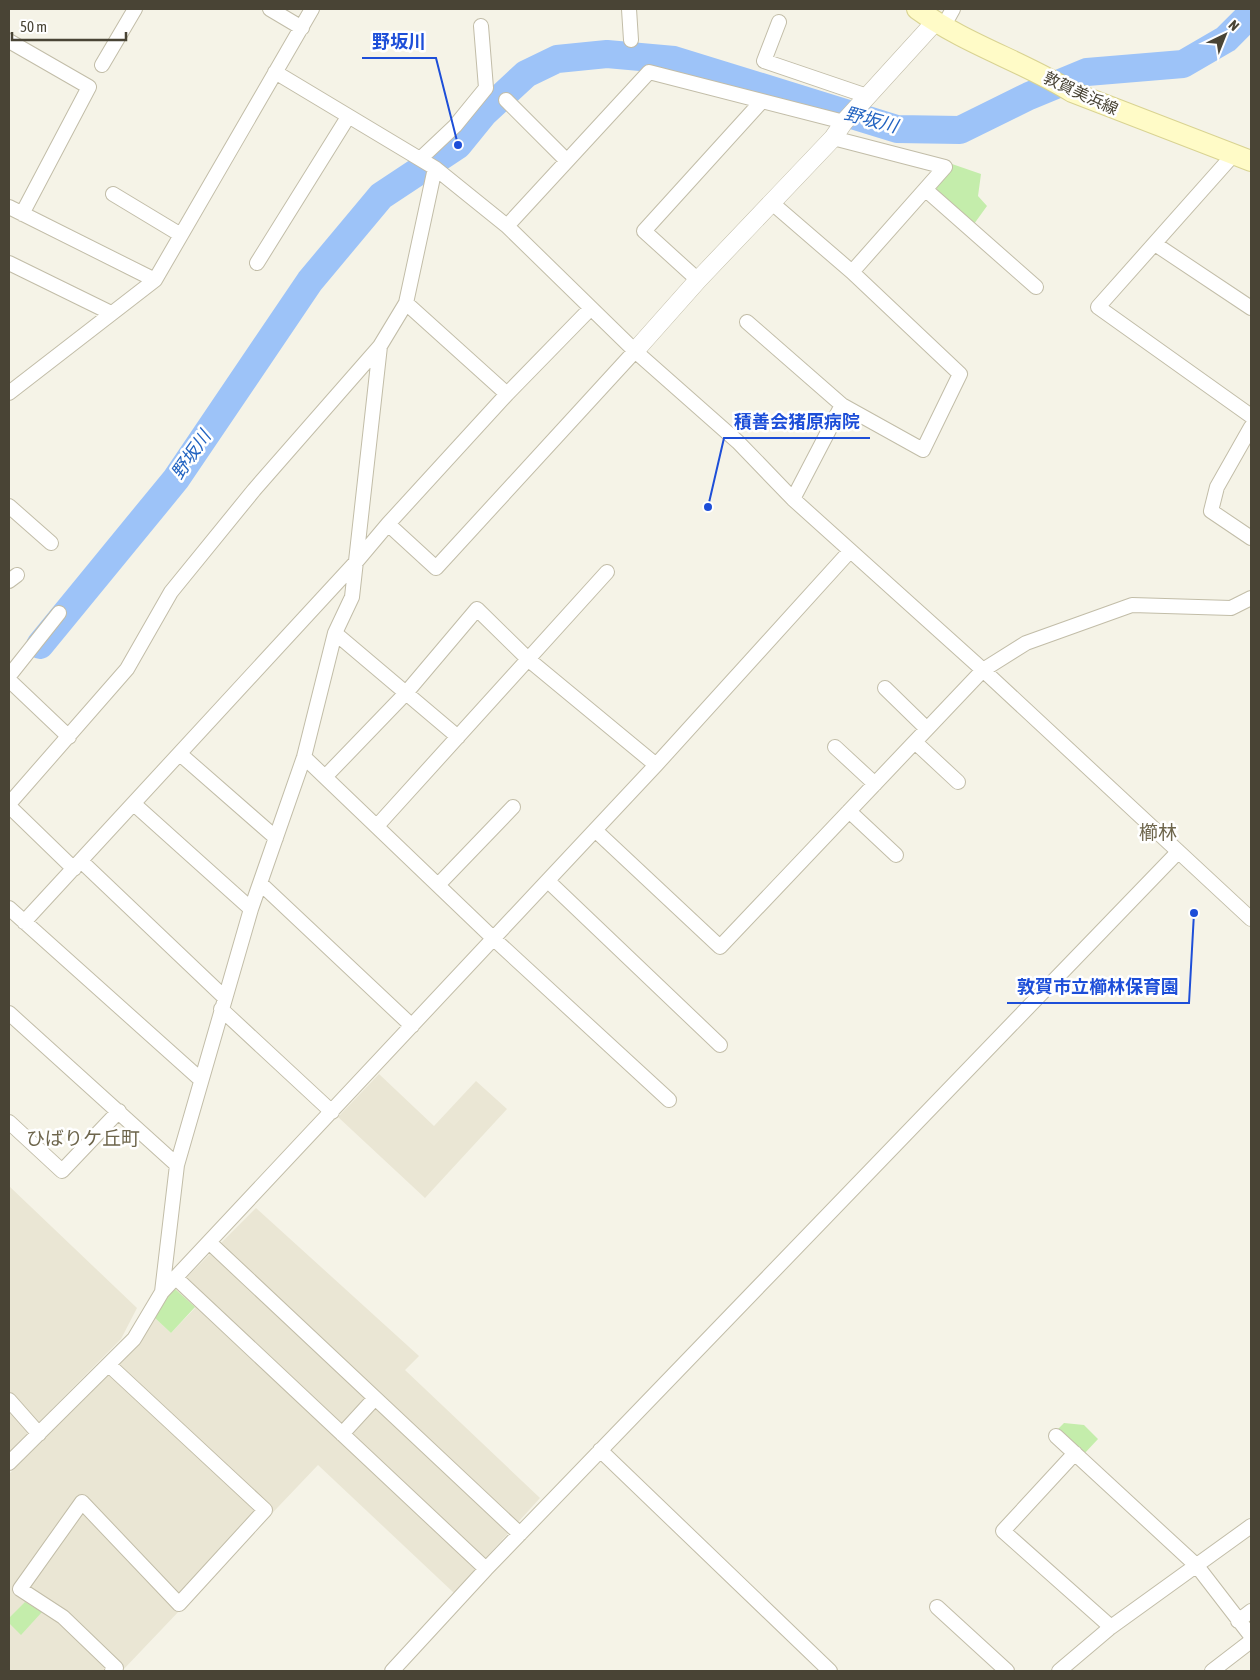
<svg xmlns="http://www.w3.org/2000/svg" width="1260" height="1680" font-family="'Asap Condensed','Noto Sans JP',sans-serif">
  <rect width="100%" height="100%" fill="#f5f3e7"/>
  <path fill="#eae6d4" d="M 379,1074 L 434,1126 L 476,1081 L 507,1109 L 425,1198 L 338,1117 Z
    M 9,1186 L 137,1308 L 121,1339 L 9,1452 Z
    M 256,1208 L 419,1356 L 405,1370 L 540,1498 L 454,1593 L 318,1465 L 122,1671 L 9,1671 L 9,1474 L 137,1347 L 155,1318 L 171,1333 L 195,1308 L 175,1289 Z"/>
  <path fill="#c4edab" d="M 952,164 L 981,174 L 978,196 L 987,206 L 974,224 L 937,191 L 935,182 Z
    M 175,1289 L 195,1307 L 171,1333 L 155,1318 L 164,1297 Z
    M 1064,1423 L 1084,1425 L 1098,1439 L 1084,1454 L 1057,1430 Z
    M 25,1602 L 42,1612 L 21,1635 L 9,1623 L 9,1618 Z"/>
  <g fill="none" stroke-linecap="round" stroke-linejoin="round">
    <path stroke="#9dc3f8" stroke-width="28" d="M 40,645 L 176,479 L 310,281 L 381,196 L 458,145 L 484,113 L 526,74 L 557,59 L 607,54 L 674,60 L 897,129 L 960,130 L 1029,96 L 1087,72 L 1183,64 L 1226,39 L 1251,14"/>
    <defs>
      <path id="minor" d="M 270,9 L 302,28
        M 629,9 L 631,40
        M 779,22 L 764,61 L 867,96
        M 943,27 L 953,9
        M 9,41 L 89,87 L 22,214
        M 102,65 L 135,9
        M 275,72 L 435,168 L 507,226 L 635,351 L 738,442 L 793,499 L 983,670 L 1251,919
        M 506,100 L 567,161
        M 833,138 L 945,167 L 852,272
        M 1234,154 L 1098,307 L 1251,416
        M 420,159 L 455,126 L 486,88 L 481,26
        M 926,190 L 1036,287
        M 113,194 L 181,235
        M 9,207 L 155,280
        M 507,226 L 649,72 L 844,122
        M 1155,244 L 1251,308
        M 9,263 L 111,313
        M 257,263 L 348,117
        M 698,280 L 644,231 L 762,101
        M 406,303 L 507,394 L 591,308
        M 747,322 L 842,405 L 923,450 L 960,374 L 852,272 L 772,203
        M 9,393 L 155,280 L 312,9
        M 1251,427 L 1217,487 L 1211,511 L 1251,538
        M 793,499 L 842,405
        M 9,506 L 51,543
        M 388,524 L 507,394
        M 9,581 L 17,575
        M 335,633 L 458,737
        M 9,676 L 59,613
        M 9,680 L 69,737
        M 885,688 L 927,729
        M 915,742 L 958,782
        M 835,747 L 875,784
        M 180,754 L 276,838
        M 304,757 L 494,939 L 669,1100
        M 325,777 L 406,693 L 477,609 L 529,660 L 656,765
        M 9,804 L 127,669 L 171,592 L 254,490 L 380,346 L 406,303 L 435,168
        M 134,804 L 251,909
        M 9,806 L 74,869
        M 849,811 L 896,855
        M 377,826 L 607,572
        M 595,830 L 720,947 L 983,670 L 1026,643 L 1132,605 L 1231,608 L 1251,598
        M 81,861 L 224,997
        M 548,881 L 720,1045
        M 260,883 L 412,1026
        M 438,885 L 513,807
        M 9,908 L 200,1079
        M 24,922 L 356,562 L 388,524 L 436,568 L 635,351
        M 221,1009 L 332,1112
        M 9,1013 L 177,1165
        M 9,1122 L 62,1171 L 119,1111
        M 209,1242 L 520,1534
        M 176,1278 L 486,1569
        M 162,1292 L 177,1165 L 251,909 L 304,757 L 335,633 L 352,597 L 380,346
        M 109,1365 L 265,1510 L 179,1604 L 82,1502 L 20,1589 L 63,1617 L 116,1668 L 112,1671
        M 9,1400 L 39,1434
        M 342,1434 L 375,1398
        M 1056,1436 L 1197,1566 L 1251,1636
        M 600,1450 L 830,1671
        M 1075,1453 L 1003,1531 L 1111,1627
        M 9,1463 L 134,1339 L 162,1292 L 656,765 L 850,551
        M 937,1607 L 1007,1671
        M 1238,1621 L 1251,1611
        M 392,1671 L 486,1569 L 1178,852
        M 1059,1671 L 1111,1627 L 1251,1526
        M 1212,1671 L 1251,1641"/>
      <path id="tertiary" d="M 635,351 L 698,280 L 833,138 L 844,122 L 935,22"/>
      <path id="secondary" d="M 917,9 C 965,44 1022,61 1072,92 L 1251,161"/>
    </defs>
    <use href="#minor" stroke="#c2bda8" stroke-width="16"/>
    <use href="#tertiary" stroke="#c2bda8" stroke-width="19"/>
    <use href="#secondary" stroke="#d9d392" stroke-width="22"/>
    <use href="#minor" stroke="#fff" stroke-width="14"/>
    <use href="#tertiary" stroke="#fff" stroke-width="18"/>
    <use href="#secondary" stroke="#fffbc7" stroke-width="20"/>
  </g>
  <g text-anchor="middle" stroke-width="5" stroke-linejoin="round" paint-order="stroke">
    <g font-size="16" fill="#494435" stroke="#fff">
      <text transform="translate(1081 93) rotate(25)" y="6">敦賀美浜線</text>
    </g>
    <g font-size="18" font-style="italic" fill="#2263c1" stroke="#fff">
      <text transform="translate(871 120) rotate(15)" y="6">野坂川</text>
      <text transform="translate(191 455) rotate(-55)" y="6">野坂川</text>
    </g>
    <g font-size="19" fill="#6d654b" stroke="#fff">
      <text x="1158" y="839">櫛林</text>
      <text x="83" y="1145">ひばりケ丘町</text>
    </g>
  </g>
  <path fill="none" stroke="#1d4ed8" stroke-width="2" d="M458 145L436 58H362M708 507L724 438H870M1194 913L1189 1003H1007"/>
  <g fill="#1d4ed8" stroke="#fff" stroke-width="2">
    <circle cx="458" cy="145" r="5"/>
    <circle cx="708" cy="507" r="5"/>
    <circle cx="1194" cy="913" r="5"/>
  </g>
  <g font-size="18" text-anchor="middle" font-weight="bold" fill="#1d4ed8" stroke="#fff" stroke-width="5" stroke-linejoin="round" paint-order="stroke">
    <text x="399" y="48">野坂川</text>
    <text x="797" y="428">積善会猪原病院</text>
    <text x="1098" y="993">敦賀市立櫛林保育園</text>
  </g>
  <rect width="1260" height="1680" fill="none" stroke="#494435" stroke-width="20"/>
  <g transform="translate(1225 35) rotate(43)" stroke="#ffffff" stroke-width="4" paint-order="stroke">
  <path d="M0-4L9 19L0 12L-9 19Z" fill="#494435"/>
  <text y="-8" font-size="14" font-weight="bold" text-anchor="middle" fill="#494435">N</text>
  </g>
  <path d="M12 32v8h114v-8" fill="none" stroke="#494435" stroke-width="2.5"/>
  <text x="20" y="32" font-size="15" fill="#494435" stroke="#ffffff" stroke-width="4" paint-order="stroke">50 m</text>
</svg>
